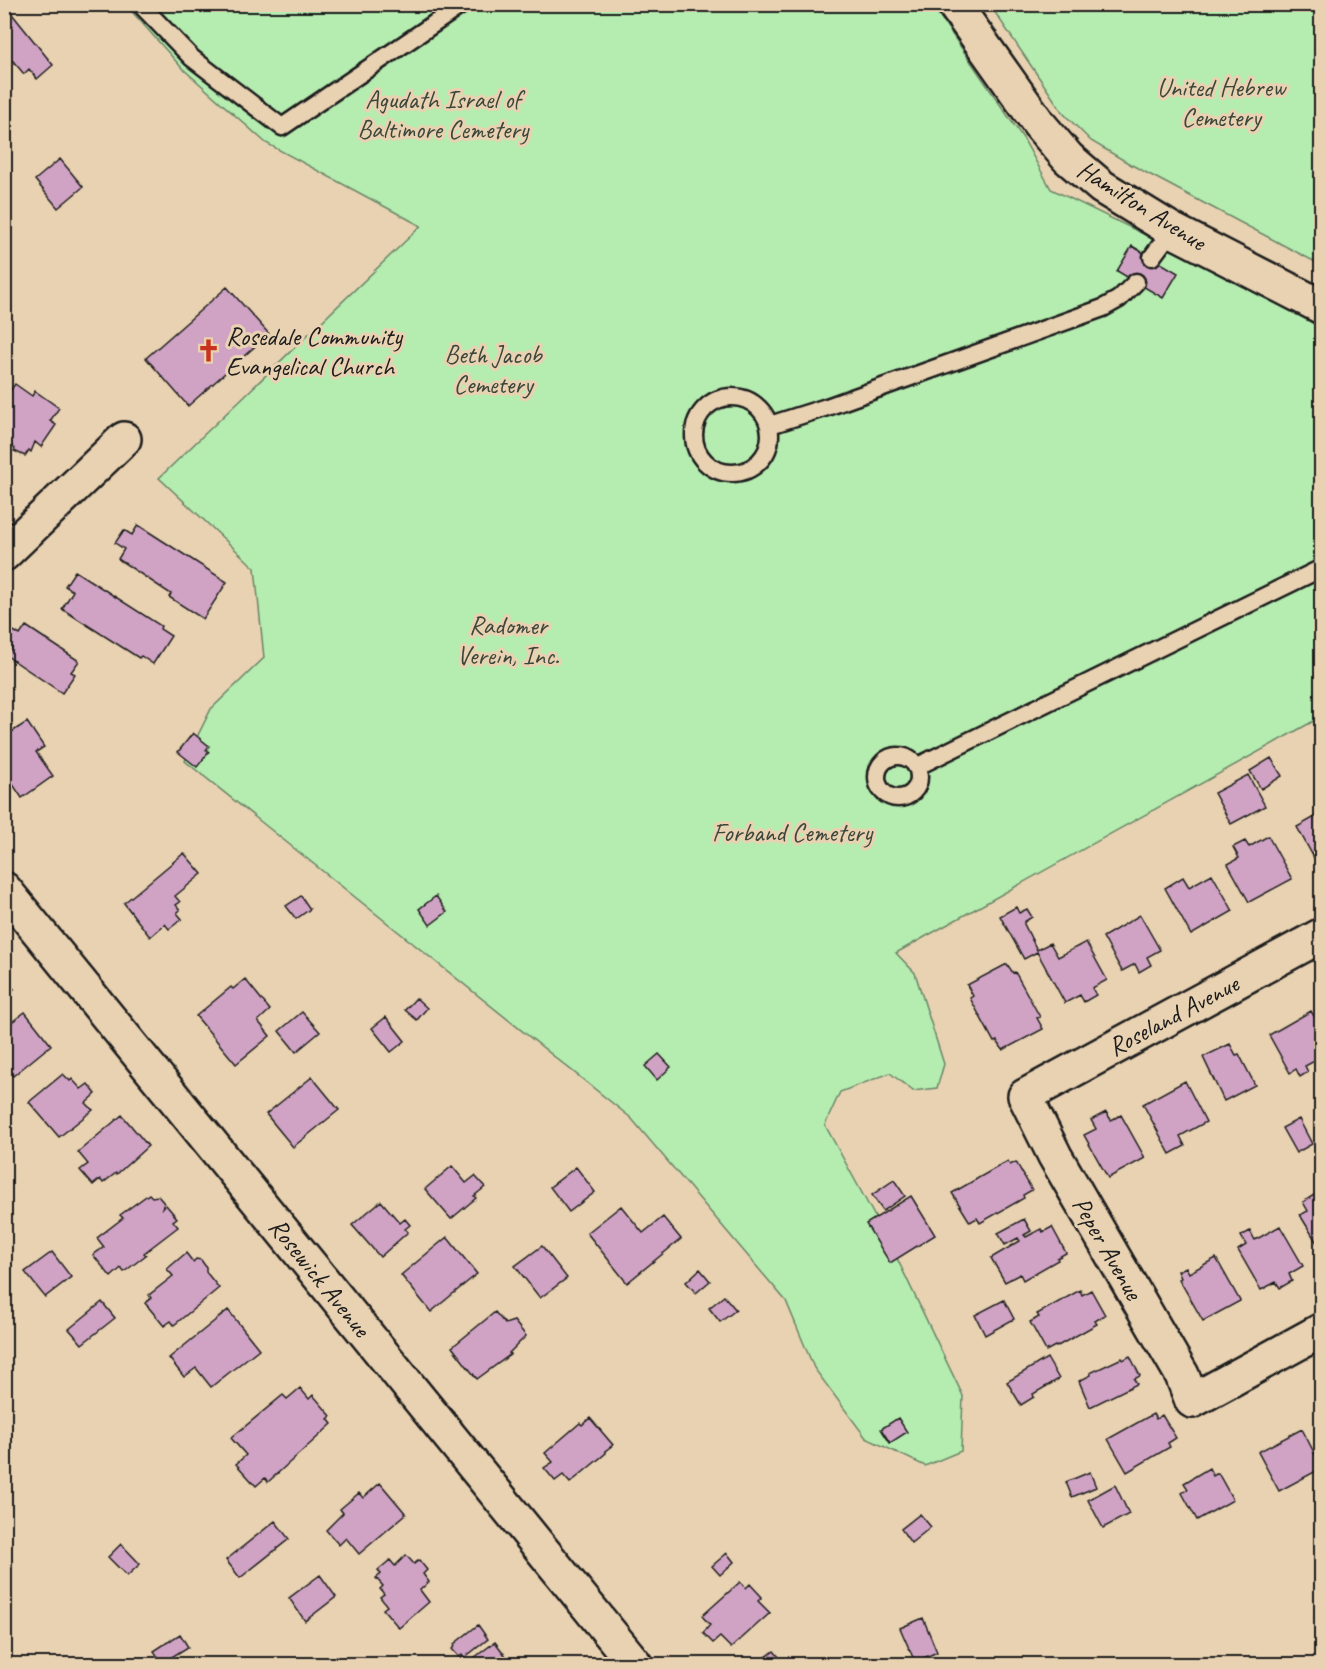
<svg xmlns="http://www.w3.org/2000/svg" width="1326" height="1669" font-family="Caveat,sans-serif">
  <rect width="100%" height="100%" fill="#e9d2b2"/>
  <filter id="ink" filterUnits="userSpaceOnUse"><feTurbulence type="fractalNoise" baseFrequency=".0167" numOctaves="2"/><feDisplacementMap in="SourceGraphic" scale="12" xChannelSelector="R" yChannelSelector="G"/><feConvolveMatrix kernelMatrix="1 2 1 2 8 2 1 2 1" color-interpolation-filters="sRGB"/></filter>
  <g filter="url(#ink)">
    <path fill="#b5ecb0" stroke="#688466" stroke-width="1.5" d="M 126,5 L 932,5 L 1023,138 L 1051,189 L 1244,283 L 1321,328 L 1321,717 L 896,953 L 915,973 L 944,1064 L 937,1088 L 913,1091 L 890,1073 L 840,1092 L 825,1125 L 893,1250 L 963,1396 L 961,1451 L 925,1466 L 866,1438 L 814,1368 L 786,1301 L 631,1118 L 185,761 L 211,709 L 264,658 L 255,568 L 159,478 L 421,226 L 266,143 L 182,68 Z
      M 990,5 L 1321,5 L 1321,265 L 1130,164 L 1091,141 L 1063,113 Z"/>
    <path fill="#d0a3c5" stroke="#1c1c1c" stroke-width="1.5" d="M 4,4 L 53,65 L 37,79 L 29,69 L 24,74 L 13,61 L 9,63 L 4,57 Z
      M 60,159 L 83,187 L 58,208 L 35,180 Z
      M 1132,246 L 1178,273 L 1163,298 L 1117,271 Z
      M 227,287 L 269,334 L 188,406 L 146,358 Z
      M 15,384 L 32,396 L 35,391 L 59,408 L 50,421 L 56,425 L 41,447 L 35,442 L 31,452 L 29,450 L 25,456 L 14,451 L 15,449 L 8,444 L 6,446 L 4,445 L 4,399 Z
      M 138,525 L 227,582 L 203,619 L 169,597 L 171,594 L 118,559 L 124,549 L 115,543 L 124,530 L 132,535 Z
      M 75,571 L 161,626 L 160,629 L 171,636 L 153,664 L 141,656 L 139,658 L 62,609 L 73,591 L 65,586 Z
      M 26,626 L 79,661 L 71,672 L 75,674 L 62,693 L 7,656 L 12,647 L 4,641 L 12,630 L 20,635 Z
      M 27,722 L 44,747 L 36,752 L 53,776 L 22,798 L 8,777 L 4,780 L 4,737 Z
      M 193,733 L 209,746 L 206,750 L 209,752 L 197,767 L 178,752 Z
      M 1271,758 L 1282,776 L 1261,789 L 1250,771 Z
      M 1248,775 L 1265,806 L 1231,824 L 1214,793 Z
      M 1322,813 L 1322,863 L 1318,865 L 1297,827 Z
      M 1268,836 L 1292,879 L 1249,902 L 1228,864 L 1239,858 L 1233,847 L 1245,841 L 1249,847 Z
      M 184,853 L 202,874 L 175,896 L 180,902 L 176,905 L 180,910 L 177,913 L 182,919 L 169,929 L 165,924 L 150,937 L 124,903 Z
      M 1212,874 L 1233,911 L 1191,935 L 1165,888 L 1183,877 L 1189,887 Z
      M 301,896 L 310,909 L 296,919 L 286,906 Z
      M 436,896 L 447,912 L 430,925 L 419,909 Z
      M 1016,907 L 1019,913 L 1027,909 L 1032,917 L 1024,922 L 1024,924 L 1037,950 L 1050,943 L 1058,957 L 1086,942 L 1107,980 L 1092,988 L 1096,995 L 1084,1002 L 1080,995 L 1065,1003 L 1037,952 L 1024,959 L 1000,916 Z
      M 1140,915 L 1160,950 L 1147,957 L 1151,965 L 1139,972 L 1135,964 L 1122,971 L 1103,937 Z
      M 1007,964 L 1013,973 L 1015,972 L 1040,1017 L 1037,1018 L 1043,1029 L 1003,1050 L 997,1041 L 994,1042 L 970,998 L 973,996 L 967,985 Z
      M 4,977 L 14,989 L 4,997 Z
      M 245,979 L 270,1010 L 258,1021 L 270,1036 L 236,1064 L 196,1016 L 231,987 L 233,989 Z
      M 416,998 L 427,1008 L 417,1020 L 405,1010 Z
      M 1311,1011 L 1322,1029 L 1322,1060 L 1320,1058 L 1305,1066 L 1308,1072 L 1300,1077 L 1296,1069 L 1290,1073 L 1269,1035 Z
      M 25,1012 L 51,1045 L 13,1076 L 4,1065 L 4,1028 Z
      M 302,1012 L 320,1032 L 296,1052 L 279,1031 Z
      M 386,1017 L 405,1041 L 391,1052 L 372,1028 Z
      M 1230,1044 L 1236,1055 L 1239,1054 L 1255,1085 L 1224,1101 L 1203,1057 Z
      M 659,1054 L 671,1067 L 657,1080 L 645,1066 Z
      M 63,1074 L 70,1081 L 72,1079 L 81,1089 L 88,1084 L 96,1094 L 86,1103 L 93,1110 L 59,1137 L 29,1102 Z
      M 312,1077 L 339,1110 L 293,1147 L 266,1114 Z
      M 1185,1081 L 1206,1122 L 1180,1136 L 1185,1146 L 1170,1154 L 1143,1104 Z
      M 1106,1112 L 1111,1120 L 1121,1115 L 1145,1158 L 1108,1178 L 1084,1135 L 1096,1129 L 1091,1120 Z
      M 122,1115 L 148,1146 L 117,1174 L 116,1173 L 103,1183 L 100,1179 L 93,1185 L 80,1170 L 88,1164 L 78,1152 Z
      M 1299,1119 L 1312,1144 L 1296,1153 L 1282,1128 Z
      M 1008,1161 L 1010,1165 L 1016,1162 L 1032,1190 L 1023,1195 L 1024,1198 L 980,1223 L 977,1218 L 970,1222 L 952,1193 Z
      M 452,1166 L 466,1183 L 475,1176 L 485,1187 L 474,1196 L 476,1198 L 451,1219 L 425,1189 Z
      M 576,1167 L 595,1192 L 569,1212 L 550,1187 Z
      M 894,1180 L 905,1196 L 883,1211 L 872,1195 Z
      M 1317,1193 L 1322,1200 L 1322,1251 L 1300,1215 L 1308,1211 L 1303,1202 Z
      M 149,1194 L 152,1197 L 158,1196 L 164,1203 L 162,1208 L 166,1205 L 177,1218 L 173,1221 L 178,1227 L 144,1253 L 146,1255 L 124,1272 L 121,1268 L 111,1277 L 93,1255 L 104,1247 L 97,1238 L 123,1218 L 120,1215 Z
      M 911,1196 L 935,1235 L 890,1263 L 866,1224 Z
      M 381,1201 L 400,1223 L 405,1219 L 410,1225 L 405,1229 L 408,1232 L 380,1257 L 352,1225 Z
      M 621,1206 L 643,1233 L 663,1217 L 681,1239 L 627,1283 L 587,1233 Z
      M 1024,1219 L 1031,1231 L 1024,1235 L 1026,1237 L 1041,1229 L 1043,1232 L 1052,1227 L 1066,1253 L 1057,1258 L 1058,1260 L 1023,1280 L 1020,1274 L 1005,1282 L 991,1258 L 1020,1241 L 1018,1238 L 1005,1245 L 998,1233 Z
      M 1280,1226 L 1303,1266 L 1289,1274 L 1292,1281 L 1280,1288 L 1276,1282 L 1261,1290 L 1238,1250 L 1246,1245 L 1241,1236 L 1250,1231 L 1255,1240 Z
      M 447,1237 L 477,1274 L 431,1312 L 401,1275 Z
      M 542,1246 L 567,1278 L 540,1298 L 515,1266 Z
      M 52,1252 L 71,1277 L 45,1297 L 25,1272 Z
      M 186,1253 L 193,1262 L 196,1259 L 201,1260 L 206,1267 L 206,1272 L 219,1288 L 174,1325 L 171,1321 L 164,1326 L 145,1303 L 151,1298 L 149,1295 L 173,1276 L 167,1269 Z
      M 1216,1258 L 1240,1301 L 1203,1321 L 1179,1279 L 1181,1278 L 1178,1271 L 1186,1267 L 1189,1273 Z
      M 700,1269 L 710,1281 L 696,1293 L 686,1282 Z
      M 1080,1290 L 1082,1295 L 1091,1290 L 1105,1315 L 1095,1321 L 1097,1324 L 1056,1347 L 1055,1346 L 1046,1351 L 1030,1322 L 1039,1317 L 1037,1314 Z
      M 724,1296 L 736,1310 L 720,1322 L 709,1308 Z
      M 1004,1300 L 1014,1319 L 985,1335 L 975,1315 Z
      M 102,1302 L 115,1318 L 82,1344 L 69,1329 Z
      M 228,1310 L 259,1349 L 211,1387 L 196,1368 L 184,1377 L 169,1358 Z
      M 495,1312 L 505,1324 L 514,1321 L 526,1336 L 509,1353 L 511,1354 L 477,1379 L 452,1347 Z
      M 1130,1356 L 1140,1376 L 1134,1379 L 1137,1384 L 1090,1407 L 1079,1381 L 1091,1375 L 1090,1373 L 1122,1358 L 1123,1360 Z
      M 1047,1358 L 1059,1379 L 1033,1394 L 1034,1397 L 1021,1405 L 1007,1382 Z
      M 300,1388 L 309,1399 L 313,1395 L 331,1416 L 328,1419 L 332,1424 L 268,1482 L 265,1478 L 256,1486 L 236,1464 L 246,1455 L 231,1438 L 283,1395 L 287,1399 Z
      M 1153,1414 L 1156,1419 L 1162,1415 L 1176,1438 L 1168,1443 L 1170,1447 L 1127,1472 L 1108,1439 Z
      M 590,1418 L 613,1445 L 605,1451 L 606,1453 L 570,1483 L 563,1475 L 555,1481 L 544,1468 L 553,1462 L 545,1453 L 580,1423 L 582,1425 Z
      M 898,1418 L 907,1432 L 890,1443 L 881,1429 Z
      M 1302,1429 L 1322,1468 L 1279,1491 L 1258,1452 Z
      M 1209,1468 L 1213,1476 L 1218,1473 L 1233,1500 L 1197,1520 L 1182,1493 L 1188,1489 L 1184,1483 Z
      M 1090,1472 L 1096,1487 L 1072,1497 L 1066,1482 Z
      M 380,1483 L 406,1514 L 359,1554 L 346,1538 L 339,1545 L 326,1530 L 343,1513 L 340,1509 L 359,1493 L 363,1498 Z
      M 1115,1485 L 1129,1514 L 1103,1528 L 1088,1500 Z
      M 920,1514 L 931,1527 L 911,1543 L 901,1529 Z
      M 275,1521 L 289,1539 L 240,1578 L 226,1560 Z
      M 121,1544 L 140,1564 L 127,1576 L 108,1557 Z
      M 727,1553 L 734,1562 L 720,1575 L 712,1566 Z
      M 406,1555 L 414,1564 L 419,1560 L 427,1570 L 423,1574 L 429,1582 L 420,1590 L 429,1602 L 399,1628 L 383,1609 L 387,1606 L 380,1597 L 384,1594 L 380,1589 L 383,1586 L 376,1578 L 381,1574 L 378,1570 L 390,1560 L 395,1566 Z
      M 320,1575 L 336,1597 L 305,1621 L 289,1598 Z
      M 740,1582 L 746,1588 L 750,1584 L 762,1597 L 758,1601 L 770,1613 L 731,1648 L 720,1637 L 713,1643 L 703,1633 L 710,1625 L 702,1616 Z
      M 923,1618 L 937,1652 L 915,1662 L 900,1628 Z
      M 478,1625 L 488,1639 L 464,1658 L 462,1655 L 459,1657 L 452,1649 L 455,1646 L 454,1644 Z
      M 180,1634 L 188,1647 L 162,1663 L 154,1651 Z
      M 495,1642 L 512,1664 L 466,1664 Z
      M 774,1651 L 785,1664 L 757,1664 Z"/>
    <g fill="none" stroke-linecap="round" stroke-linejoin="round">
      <defs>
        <path id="service" d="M 140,4 L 192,58 L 282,127 L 463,4
          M 1152,257 L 1172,230
          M694 435a38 38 0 1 1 76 0a38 38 0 1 1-76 0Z
          M 770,425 L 827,407 L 1103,308 L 1119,299 L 1136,282
          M877 777a21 21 0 1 1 42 0a21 21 0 1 1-42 0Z
          M 916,767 L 1322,568"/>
        <path id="minor" d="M 4,554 L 124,439
          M 4,889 L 635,1664
          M 1322,935 L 1025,1096 L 1055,1156 L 1182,1375 L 1192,1401 L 1322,1330"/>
        <path id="tertiary" d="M 954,4 L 1039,124 L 1068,158 L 1102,187 L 1172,230 L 1322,307"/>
      </defs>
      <use href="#service" stroke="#1c1c1c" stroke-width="21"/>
      <use href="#minor" stroke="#1c1c1c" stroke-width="38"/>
      <use href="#tertiary" stroke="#1c1c1c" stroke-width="38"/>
      <use href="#service" stroke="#e9d2b2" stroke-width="16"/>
      <use href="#minor" stroke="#e9d2b2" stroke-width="33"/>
      <use href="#tertiary" stroke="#e9d2b2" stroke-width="33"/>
    </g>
  </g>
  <defs>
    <symbol id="church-bare" viewBox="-9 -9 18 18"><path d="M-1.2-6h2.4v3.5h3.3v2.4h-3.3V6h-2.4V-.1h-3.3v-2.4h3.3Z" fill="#c8321e" stroke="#e9d2b2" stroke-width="2.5" paint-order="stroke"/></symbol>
  </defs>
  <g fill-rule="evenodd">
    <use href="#church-bare" x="192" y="334" width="33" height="33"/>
  </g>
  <g text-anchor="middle" stroke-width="6" stroke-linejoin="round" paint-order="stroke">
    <g font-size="26" fill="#3b463a" stroke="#e9d2b2">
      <text x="1221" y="96">United Hebrew<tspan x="1221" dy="30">Cemetery</tspan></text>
      <text x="443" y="108">Agudath Israel of<tspan x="443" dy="30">Baltimore Cemetery</tspan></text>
      <text x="493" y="363">Beth Jacob<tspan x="493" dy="30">Cemetery</tspan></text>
      <text x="508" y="634">Radomer<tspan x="508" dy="30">Verein, Inc.</tspan></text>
      <text x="792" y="841">Forband Cemetery</text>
    </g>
    <g font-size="26" fill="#1c1c1c" stroke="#e9d2b2">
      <text transform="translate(1142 205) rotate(32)" y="9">Hamilton Avenue</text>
      <text transform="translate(1173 1015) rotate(-28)" y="9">Roseland Avenue</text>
      <text transform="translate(1108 1248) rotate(60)" y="9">Peper Avenue</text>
      <text transform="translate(320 1277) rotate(51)" y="9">Rosewick Avenue</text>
    </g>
    <g font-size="26" fill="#1c1c1c" stroke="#e9d2b2" text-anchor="start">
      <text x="226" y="345">Rosedale Community<tspan x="226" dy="30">Evangelical Church</tspan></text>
    </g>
  </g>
  <rect width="1326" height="1669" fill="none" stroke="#e9d2b2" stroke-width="24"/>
  <rect x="12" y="12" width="1302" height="1645" fill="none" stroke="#1c1c1c" stroke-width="2" filter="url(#ink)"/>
</svg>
